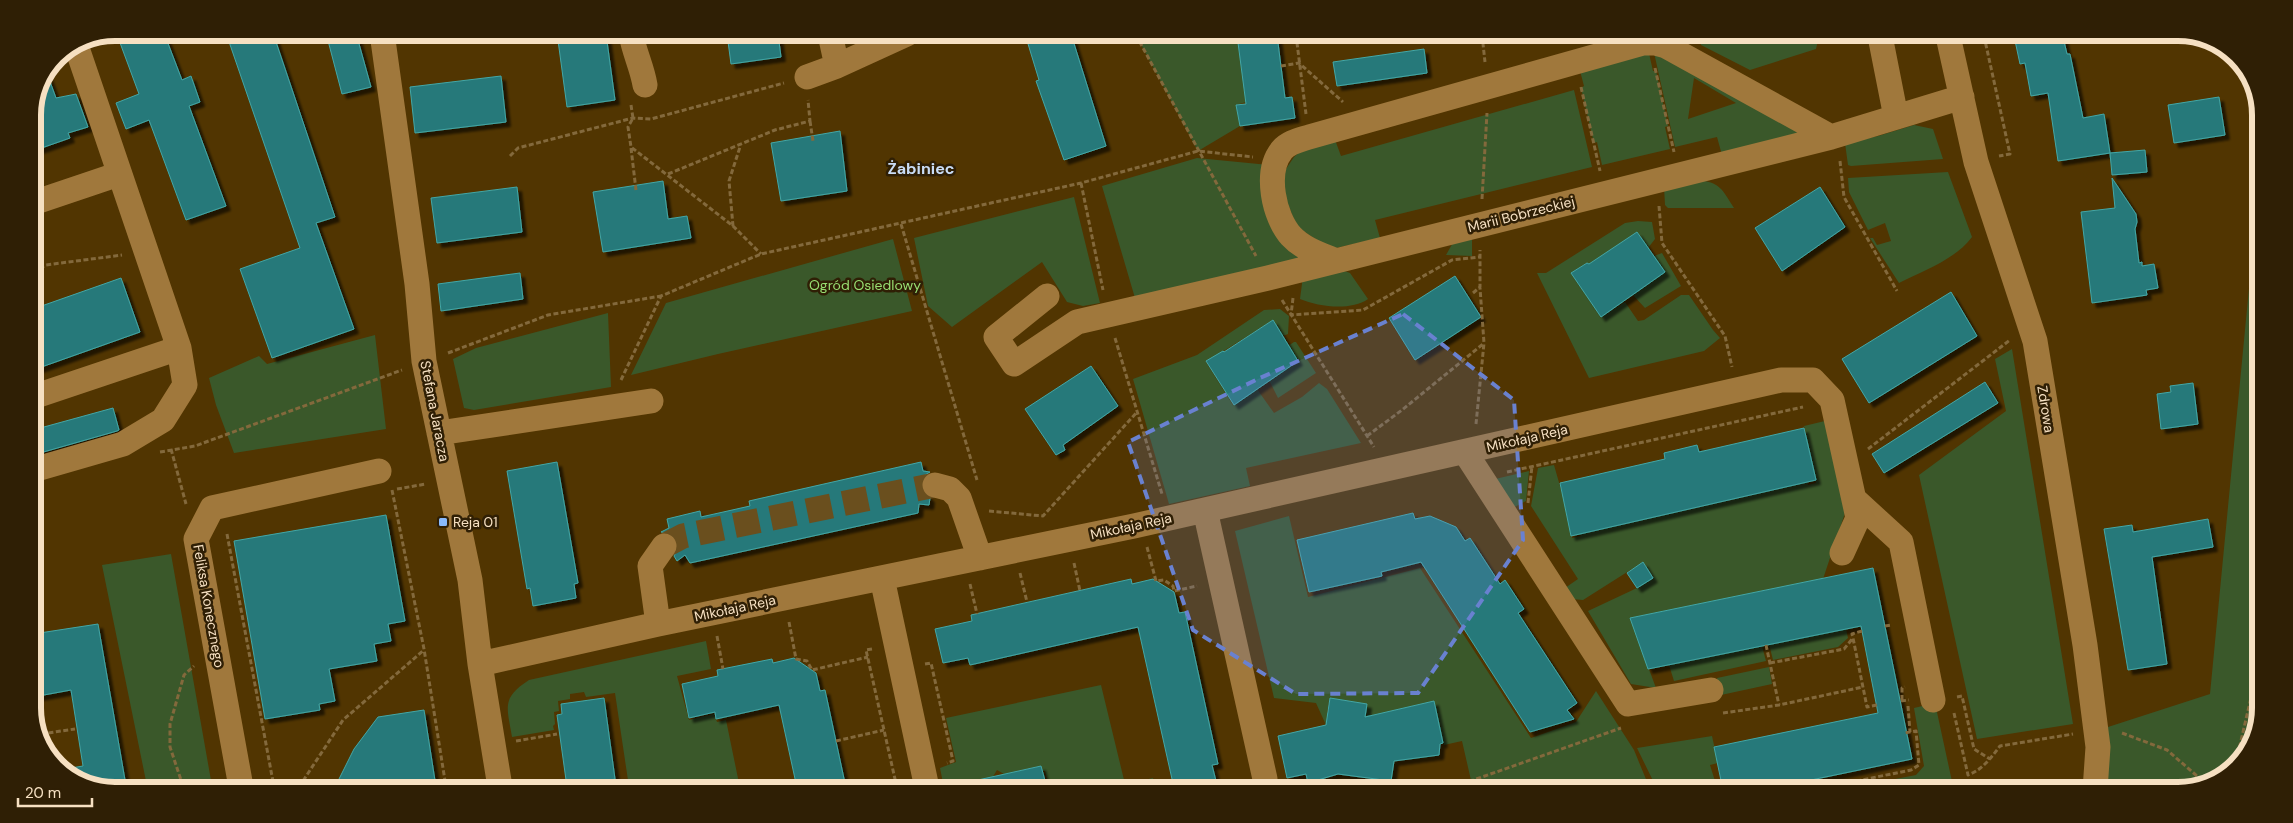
<svg xmlns="http://www.w3.org/2000/svg" width="2293" height="823" font-family="'DM Sans',sans-serif">
  <defs>
    <filter id="shadow"><feDropShadow dx="4.5" dy="4.5" stdDeviation="1" flood-color="#0009"/></filter>
  </defs>
  <rect width="100%" height="100%" fill="#513501"/>
  <path fill="#3a582a" fill-rule="evenodd" d="M 1136,35 L 1237,35 L 1246,102 L 1236,105 L 1240,126 L 1198,151 Z
    M 1700,36 L 1819,36 L 1816,49 L 1750,70 L 1701,45 Z
    M 1653,48 L 1808,135 L 1722,155 L 1717,137 L 1675,147 ZM 1694,78 L 1736,103 L 1688,119 Z
    M 1648,49 L 1653,71 L 1656,71 L 1668,126 L 1665,127 L 1670,149 L 1602,165 L 1597,142 L 1594,143 L 1581,88 L 1584,86 L 1579,67 Z
    M 1574,90 L 1592,167 L 1375,220 L 1380,238 L 1336,248 L 1323,244 L 1297,227 L 1281,187 L 1286,169 L 1294,157 L 1306,146 L 1334,137 L 1341,156 Z
    M 1914,125 L 1933,129 L 1943,159 L 1851,166 L 1848,165 L 1845,143 L 1878,136 Z
    M 1197,158 L 1269,165 L 1303,258 L 1135,298 L 1102,186 Z
    M 1948,172 L 1972,237 C 1956,259 1923,271 1899,283 L 1870,238 L 1873,238 L 1877,245 L 1891,241 L 1885,223 L 1868,230 L 1849,192 L 1848,178 Z
    M 2260,174 L 2256,734 L 2228,774 L 2178,790 L 2104,790 L 2108,727 L 2210,694 Z
    M 1697,180 C 1720,182 1722,189 1734,208 L 1668,208 L 1665,205 L 1664,187 Z
    M 1074,197 L 1100,303 L 1083,306 L 1067,302 L 1042,262 L 952,327 L 928,306 L 914,238 Z
    M 1638,221 L 1652,222 L 1655,239 L 1648,248 L 1637,232 L 1589,264 L 1586,263 L 1571,273 L 1601,317 L 1625,302 L 1638,321 L 1644,320 L 1681,295 L 1689,295 L 1713,330 L 1720,338 L 1704,351 L 1589,378 L 1537,273 L 1546,273 L 1625,223 Z
    M 1472,235 L 1472,256 L 1446,255 L 1455,239 Z
    M 893,239 L 912,311 L 718,354 L 631,375 L 666,303 Z
    M 1662,253 L 1681,286 L 1645,308 L 1632,294 L 1654,256 Z
    M 1334,267 L 1350,273 L 1368,299 C 1351,311 1319,307 1300,299 L 1303,276 Z
    M 1280,309 L 1289,316 L 1288,334 L 1283,336 L 1273,320 L 1206,362 L 1233,405 L 1257,389 L 1274,413 L 1302,397 L 1319,383 L 1327,389 L 1361,443 L 1246,468 L 1250,486 L 1169,504 L 1133,379 L 1197,355 L 1264,310 Z
    M 608,313 L 611,387 L 474,410 L 464,408 L 453,359 L 476,348 Z
    M 375,335 L 386,429 L 234,453 L 216,405 L 209,378 L 259,356 L 267,364 Z
    M 1294,342 L 1296,342 L 1316,373 L 1278,398 L 1269,380 L 1298,361 L 1288,346 Z
    M 2012,349 L 2073,724 L 1977,739 L 1919,475 L 2006,411 L 1995,359 Z
    M 1829,420 L 1848,504 L 1823,579 L 1630,618 L 1656,688 L 1631,684 L 1588,611 L 1637,588 L 1653,577 L 1643,562 L 1583,600 L 1572,599 L 1565,588 L 1578,579 L 1531,506 L 1538,468 L 1554,465 L 1562,493 L 1564,492 L 1572,538 L 1581,536 L 1580,534 L 1754,495 L 1784,482 L 1786,487 L 1807,482 L 1808,485 L 1816,483 L 1808,446 L 1804,438 L 1807,437 L 1804,426 Z
    M 1529,471 L 1526,501 L 1509,510 L 1491,480 Z
    M 1289,516 L 1308,597 L 1420,568 L 1531,738 L 1576,722 L 1596,691 L 1634,750 L 1650,789 L 1473,789 L 1462,741 L 1444,745 L 1434,701 L 1365,717 L 1366,704 L 1330,698 L 1327,713 L 1344,716 L 1326,725 L 1316,703 L 1274,698 L 1235,531 Z
    M 171,554 L 212,786 L 147,786 L 102,565 Z
    M 1846,629 L 1848,638 L 1838,647 L 1773,660 L 1769,644 Z
    M 706,641 L 711,669 L 677,676 L 689,720 L 714,714 L 717,722 L 726,720 L 740,788 L 629,787 L 615,693 L 586,697 L 584,692 L 570,694 L 570,699 L 558,701 L 559,711 L 554,712 L 555,724 L 553,726 L 554,730 L 512,737 C 507,707 501,698 529,680 Z
    M 1762,646 L 1766,661 L 1674,681 L 1669,665 Z
    M 1769,667 L 1772,684 L 1721,695 L 1717,678 Z
    M 1101,685 L 1125,784 L 1153,778 L 1155,788 L 1049,788 L 1045,771 L 1042,771 L 1040,766 L 1004,774 L 997,770 L 986,788 L 944,788 L 940,768 L 956,762 L 946,718 Z
    M 1935,703 L 1953,786 L 1927,790 L 1838,790 L 1916,775 L 1924,766 L 1914,708 Z
    M 1712,736 L 1718,763 L 1710,765 L 1715,781 L 1721,780 L 1723,790 L 1657,789 L 1637,748 Z"/>
  <path fill="#27797a" stroke="#42a7a7" filter="url(#shadow)" d="M 116,32 L 164,33 L 182,80 L 191,76 L 200,102 L 189,106 L 226,206 L 186,220 L 149,120 L 126,129 L 116,103 L 139,94 Z
    M 226,33 L 273,33 L 335,217 L 316,223 L 354,329 L 272,358 L 240,269 L 300,248 Z
    M 326,33 L 356,33 L 371,87 L 342,94 Z
    M 557,33 L 606,34 L 615,100 L 567,107 Z
    M 727,34 L 778,34 L 781,57 L 731,64 Z
    M 1025,34 L 1071,34 L 1106,146 L 1064,160 L 1036,81 L 1039,80 Z
    M 1237,35 L 1277,35 L 1285,98 L 1292,97 L 1295,118 L 1240,126 L 1236,105 L 1246,104 Z
    M 2014,36 L 2063,37 L 2067,54 L 2070,54 L 2083,118 L 2104,114 L 2110,153 L 2058,161 L 2048,93 L 2031,96 L 2025,63 L 2020,64 Z
    M 1424,49 L 1427,73 L 1337,86 L 1333,62 Z
    M 48,76 L 56,98 L 76,94 L 88,127 L 68,133 L 70,138 L 33,151 L 33,110 Z
    M 501,76 L 506,122 L 415,133 L 410,87 Z
    M 2219,97 L 2225,135 L 2174,143 L 2168,105 Z
    M 840,131 L 847,191 L 781,201 L 771,143 Z
    M 2145,150 L 2147,172 L 2112,175 L 2110,153 Z
    M 2112,178 L 2136,214 L 2137,222 L 2135,229 L 2139,263 L 2142,262 L 2142,266 L 2154,264 L 2158,288 L 2146,290 L 2147,295 L 2092,303 L 2081,212 L 2115,208 Z
    M 663,181 L 668,219 L 687,216 L 691,238 L 603,252 L 593,192 Z
    M 517,187 L 522,232 L 437,243 L 431,198 Z
    M 1820,187 L 1845,227 L 1782,271 L 1755,228 Z
    M 1637,232 L 1665,272 L 1601,317 L 1571,273 L 1587,263 L 1589,264 Z
    M 520,273 L 523,299 L 441,311 L 438,284 Z
    M 1455,276 L 1481,317 L 1415,360 L 1389,318 Z
    M 121,278 L 140,332 L 33,370 L 33,309 Z
    M 1951,292 L 1977,336 L 1869,403 L 1842,359 Z
    M 1273,320 L 1298,361 L 1234,405 L 1206,361 L 1223,351 L 1224,352 Z
    M 1091,366 L 1118,406 L 1063,445 L 1065,450 L 1056,455 L 1025,409 Z
    M 1985,382 L 1998,403 L 1884,473 L 1872,454 Z
    M 2193,383 L 2198,424 L 2161,429 L 2157,394 L 2171,392 L 2170,386 Z
    M 113,408 L 119,430 L 117,431 L 33,455 L 33,430 Z
    M 1804,428 L 1816,480 L 1571,536 L 1560,483 L 1665,459 L 1664,453 L 1697,445 L 1699,452 Z
    M 557,462 L 578,583 L 574,584 L 576,598 L 533,606 L 530,588 L 527,589 L 507,471 Z
    M 921,462 L 923,471 L 930,472 L 925,475 L 921,482 L 921,489 L 930,498 L 929,505 L 919,504 L 918,513 L 690,563 L 685,555 L 677,561 L 674,556 L 678,548 L 677,540 L 672,534 L 661,532 L 669,528 L 667,519 L 700,511 L 701,517 L 750,506 L 749,501 Z
    M 1413,513 L 1415,519 L 1430,516 L 1456,527 L 1465,541 L 1470,538 L 1500,584 L 1505,580 L 1524,609 L 1518,613 L 1577,703 L 1567,710 L 1574,719 L 1530,732 L 1421,562 L 1381,572 L 1382,576 L 1309,592 L 1297,540 Z
    M 386,515 L 405,621 L 388,624 L 391,641 L 374,644 L 377,661 L 329,669 L 335,701 L 319,704 L 320,710 L 265,719 L 234,541 Z
    M 2208,519 L 2213,547 L 2152,557 L 2167,664 L 2128,670 L 2104,529 L 2132,525 L 2133,532 Z
    M 1643,562 L 1653,578 L 1637,588 L 1627,573 Z
    M 1873,568 L 1912,759 L 1763,790 L 1723,790 L 1714,747 L 1878,713 L 1861,626 L 1648,669 L 1630,618 Z
    M 1131,579 L 1132,584 L 1153,579 L 1174,592 L 1179,613 L 1185,612 L 1218,764 L 1212,765 L 1218,789 L 1174,788 L 1138,627 L 970,665 L 968,658 L 943,663 L 935,629 L 972,621 L 971,615 Z
    M 98,624 L 125,780 L 118,782 L 119,786 L 89,786 L 65,769 L 83,766 L 71,690 L 33,697 L 33,634 Z
    M 794,658 L 816,673 L 820,691 L 825,690 L 846,788 L 797,788 L 779,705 L 716,719 L 715,712 L 689,718 L 682,684 L 718,676 L 717,670 L 772,659 L 773,663 Z
    M 604,698 L 615,779 L 610,780 L 611,787 L 567,787 L 557,715 L 562,714 L 561,704 Z
    M 1330,698 L 1367,704 L 1365,717 L 1434,701 L 1443,743 L 1440,744 L 1439,755 L 1394,761 L 1391,781 L 1338,774 L 1308,783 L 1306,774 L 1287,778 L 1278,736 L 1326,725 Z
    M 424,710 L 436,787 L 335,787 L 354,749 L 378,717 Z
    M 1041,766 L 1047,788 L 979,788 L 978,780 Z"/>
  <g fill="none" stroke-linecap="round" stroke-linejoin="round">
    <path stroke="#6a4f1e" stroke-width="25" stroke-dasharray="25 12" stroke-linecap="butt" d="M 664,546 L 683,536 L 935,485"/>
    <path stroke="#83693c" stroke-width="3" stroke-dasharray="5 2.5" stroke-linecap="butt" d="M 1136,35 L 1256,256
      M 1296,35 L 1306,114
      M 1482,35 L 1485,62
      M 1984,36 L 2010,154 L 1999,156
      M 1281,66 L 1299,63 L 1343,102
      M 1655,68 L 1674,152
      M 1581,87 L 1600,171
      M 631,105 L 633,118 L 628,127 L 631,147 L 733,226 L 761,254
      M 810,121 L 813,141
      M 631,148 L 636,190
      M 510,156 L 518,148 L 633,118 L 651,119 L 784,83
      M 1840,161 L 1844,197 L 1897,291
      M 668,174 L 775,130 L 810,121 L 808,100
      M 1081,183 L 1103,290
      M 1482,199 L 1487,113
      M 1659,206 L 1662,243 L 1725,336 L 1732,367
      M 901,224 L 977,480
      M 733,226 L 729,181 L 740,147
      M 33,272 L 46,265 L 122,255
      M 1473,293 L 1480,287 L 1480,250
      M 1293,298 L 1291,315 L 1363,310 L 1452,260 L 1479,257
      M 1282,300 L 1374,447
      M 1115,338 L 1162,494
      M 448,353 L 548,315 L 661,296
      M 621,380 L 661,296 L 761,254 L 1081,183 L 1198,151 L 1253,157
      M 1476,424 L 1484,343 L 1480,288
      M 1367,436 L 1402,410 L 1483,344
      M 171,449 L 186,504
      M 1868,449 L 2010,340
      M 160,452 L 195,446 L 402,370
      M 1507,472 L 1803,407
      M 397,489 L 426,484
      M 392,490 L 424,649 L 446,787
      M 1528,503 L 1532,466
      M 989,511 L 1043,516 L 1137,412
      M 227,534 L 274,787
      M 1147,547 L 1156,581 L 1164,580 L 1173,586 L 1174,591 L 1197,586
      M 1074,563 L 1080,591
      M 1020,573 L 1027,602
      M 970,584 L 977,614
      M 789,622 L 796,659 L 807,661 L 812,670 L 868,657
      M 1885,626 L 1892,625
      M 1862,631 L 1852,634 L 1853,638 L 1867,707 L 1877,705
      M 717,636 L 723,669
      M 1766,645 L 1779,705
      M 872,649 L 866,650 L 897,788
      M 1770,663 L 1844,649 L 1853,638
      M 925,664 L 931,663 L 953,761 L 947,763
      M 1957,697 L 1962,696 L 1974,749 L 1990,759
      M 1902,700 L 1902,688 L 1905,687
      M 1901,701 L 1909,700
      M 1908,706 L 1910,732
      M 1723,713 L 1779,705 L 1863,687
      M 1954,713 L 1968,775 C 1982,770 1991,758 2000,746 L 2073,734
      M 2122,733 L 2167,750 L 2204,782
      M 41,734 L 75,729
      M 516,741 L 557,734
      M 836,741 L 884,730
      M 2236,762 L 2257,672
      M 183,786 L 170,747 L 170,724 L 184,675 L 194,666
      M 299,787 L 343,720 L 424,650
      M 871,788 L 896,782
      M 1448,789 L 1621,728
      M 1812,790 L 1911,770 L 1919,765 L 1916,731 L 1904,733"/>
    <path stroke="#a0783c" stroke-width="25" d="M 382,33 L 417,284 L 424,361 L 470,580 L 480,664 L 500,787
      M 631,34 C 634,52 642,67 645,85
      M 1880,36 L 1896,117
      M 1948,36 L 1976,162 L 2035,341 L 2085,645 L 2098,747 L 2095,790
      M 837,66 L 907,34
      M 807,77 L 837,66 L 830,34
      M 33,203 L 119,174
      M 1334,260 C 1319,254 1302,248 1291,236 C 1274,217 1264,172 1282,150 C 1289,142 1300,140 1309,137 L 1643,43 L 1655,43 L 1666,46 L 1831,137
      M 1047,296 L 996,337 L 1014,364 L 1077,322 L 1268,278 L 1831,137 L 1962,97
      M 33,397 L 179,348 L 77,48
      M 439,433 L 651,401
      M 1465,452 L 1628,704 L 1711,690
      M 33,470 L 123,444 L 163,420 L 185,385 L 179,348
      M 935,485 L 950,489 L 959,498 L 980,558
      M 1854,499 L 1901,542 L 1933,700
      M 1205,510 L 1265,779
      M 882,578 L 927,788
      M 658,624 L 650,566 L 664,546
      M 480,664 L 658,624 L 1134,526 L 1781,380 L 1813,380 L 1832,400 L 1858,518 L 1842,553
      M 241,787 L 196,539 L 212,508 L 379,471"/>
  </g>
  <path fill="#6981d0" fill-opacity="0.2" stroke="#6981d0" stroke-width="4" stroke-dasharray="10 6" stroke-linejoin="round" d="M 1403,314 L 1514,400 L 1523,540 L 1418,693 L 1296,694 L 1193,630 L 1128,442 L 1260,378 Z"/>
  <rect fill="#89bafc" stroke="#2f1f05" stroke-width="2" x="438" y="517" width="10" height="10" rx="2.5"/>
  <g text-anchor="middle" stroke-width="5" stroke-linejoin="round" paint-order="stroke">
    <g font-size="14" fill="#f6e0c2" stroke="#2f1f05">
      <text transform="translate(1521 214) rotate(-14)" y="5">Marii Bobrzeckiej</text>
      <text transform="translate(2046 409) rotate(81)" y="5">Zdrowa</text>
      <text transform="translate(435 411) rotate(79)" y="5">Stefana Jaracza</text>
      <text transform="translate(1527 438) rotate(-13)" y="5">Mikołaja Reja</text>
      <text transform="translate(1131 526) rotate(-12)" y="5">Mikołaja Reja</text>
      <text transform="translate(209 606) rotate(80)" y="5">Feliksa Konecznego</text>
      <text transform="translate(735 608) rotate(-12)" y="5">Mikołaja Reja</text>
    </g>
    <g font-size="14" fill="#98df72" stroke="#2f1f05">
      <text x="865" y="290">Ogród Osiedlowy</text>
    </g>
    <g font-size="14" fill="#f6e0c2" stroke="#2f1f05" text-anchor="start">
      <text x="453" y="527">Reja 01</text>
    </g>
    <g font-size="16" font-weight="bold" fill="#c9dcf5" stroke="#2f1f05">
      <text x="921" y="174">Żabiniec</text>
    </g>
  </g>
  <path d="M0 0H2293V823H0ZM115 41H2178A74 74 0 0 1 2252 115V708A74 74 0 0 1 2178 782H115A74 74 0 0 1 41 708V115A74 74 0 0 1 115 41Z" fill="#2f1f05" fill-rule="evenodd"/>
  <path fill="none" stroke="#f6e0c2" stroke-width="6" d="M115 41H2178A74 74 0 0 1 2252 115V708A74 74 0 0 1 2178 782H115A74 74 0 0 1 41 708V115A74 74 0 0 1 115 41Z"/>
  <path d="M18 798v8h74v-8" fill="none" stroke="#f6e0c2" stroke-width="2.5"/>
  <text x="25" y="798" font-size="15" fill="#f6e0c2" stroke="#2f1f05" stroke-width="4" paint-order="stroke">20 m</text>
</svg>
